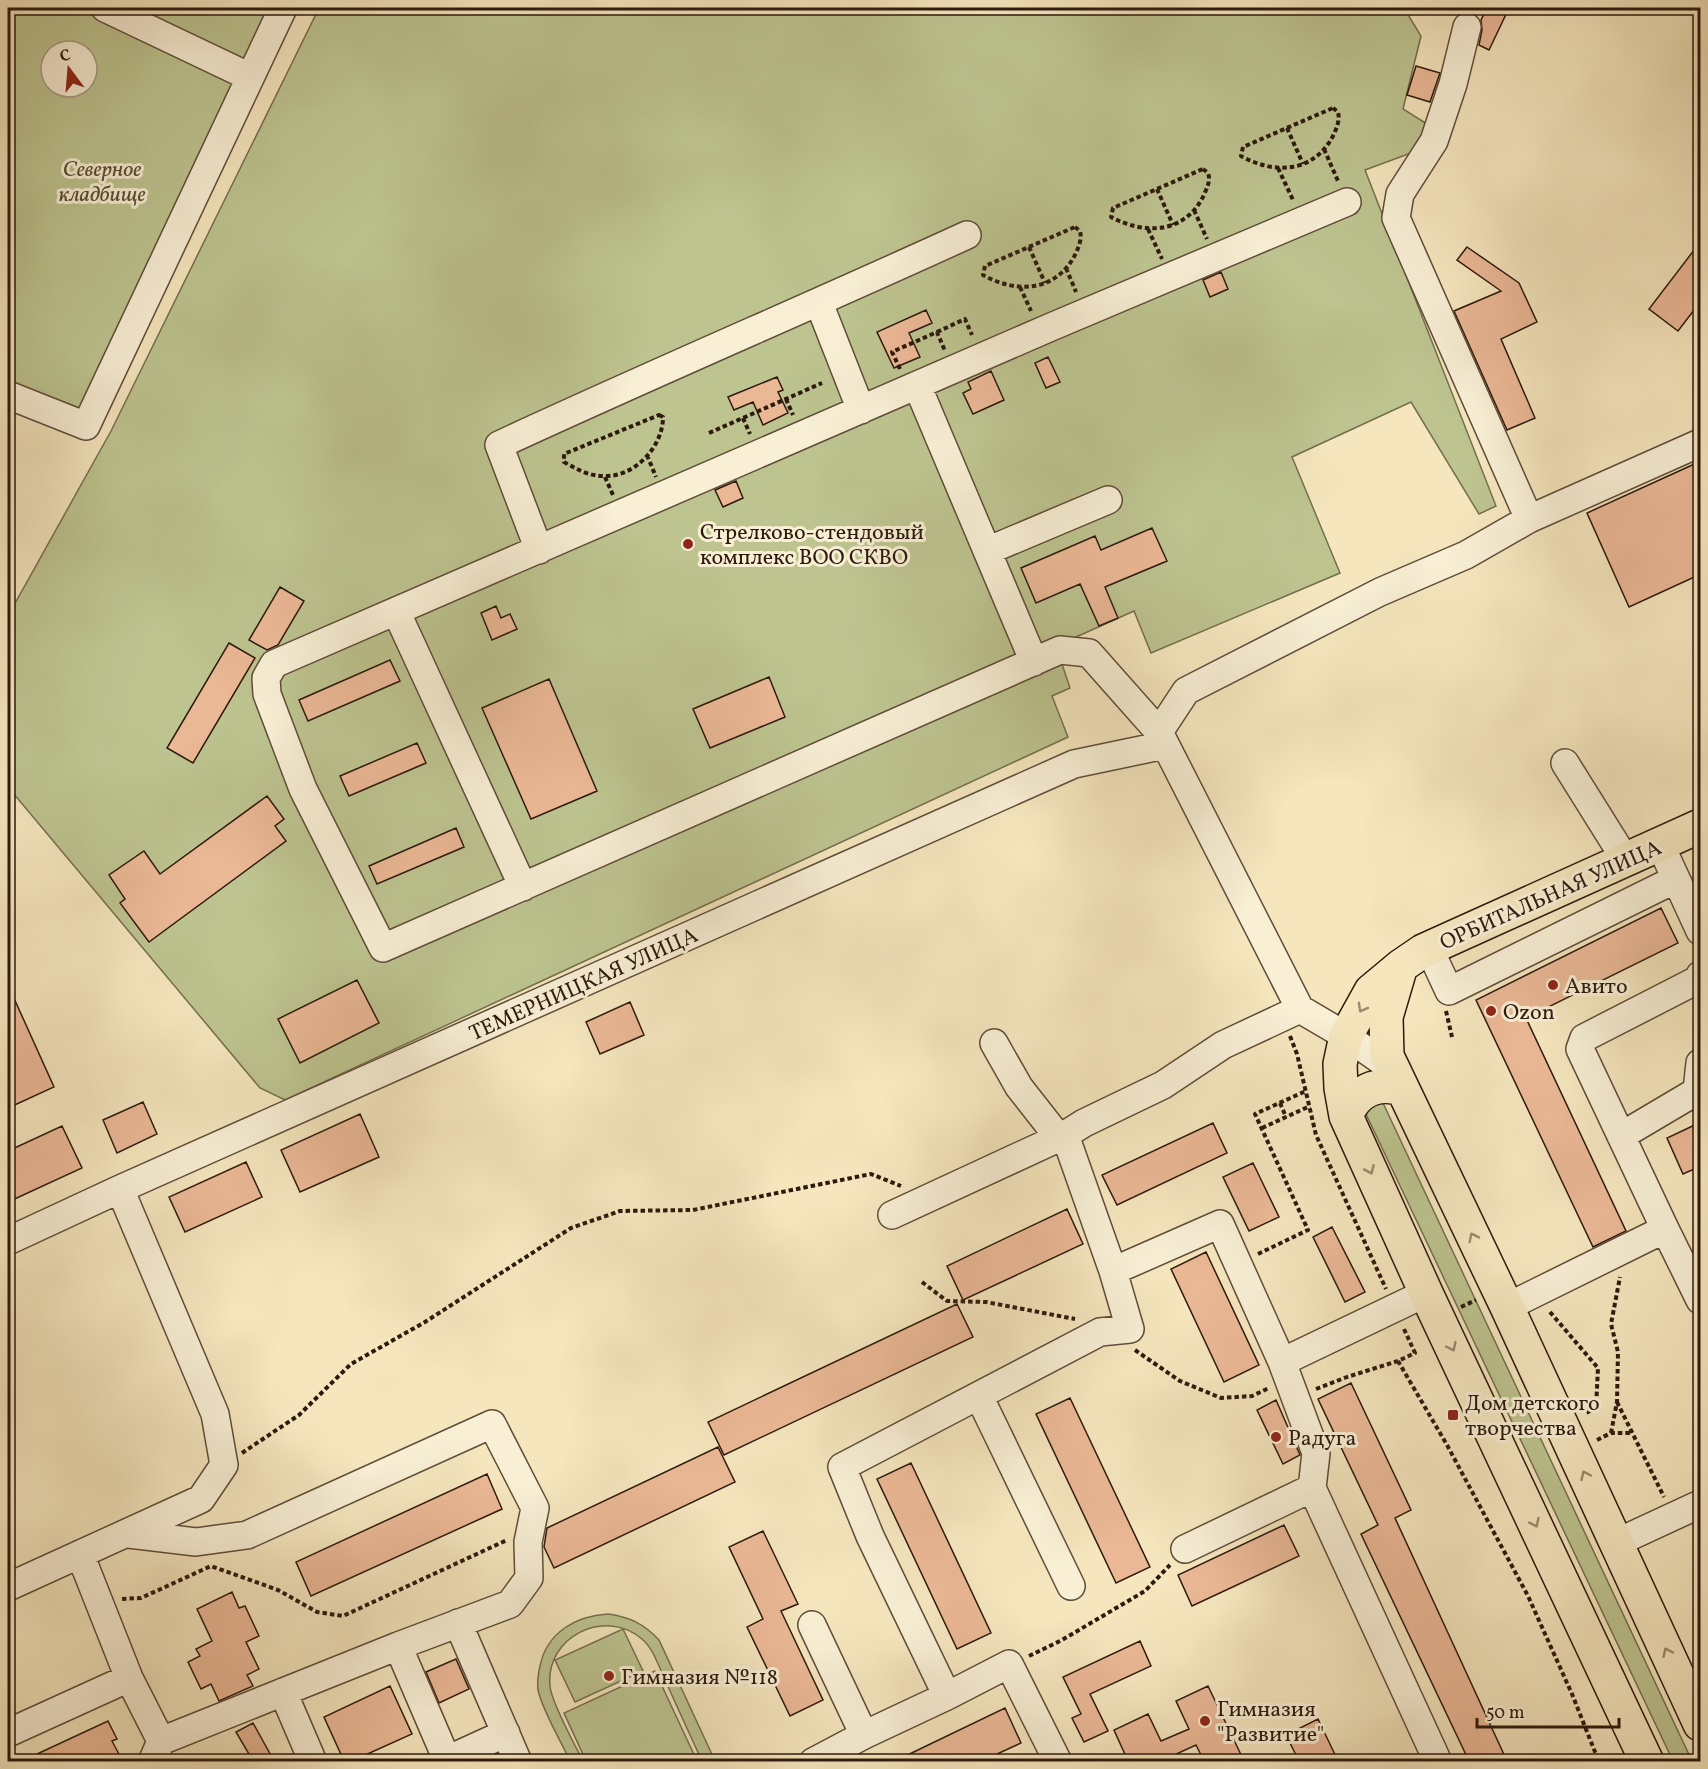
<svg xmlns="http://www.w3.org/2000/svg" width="1708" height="1769" font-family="Vollkorn,serif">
  <rect width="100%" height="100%" fill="#f5e6be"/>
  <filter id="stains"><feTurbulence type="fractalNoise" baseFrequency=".00333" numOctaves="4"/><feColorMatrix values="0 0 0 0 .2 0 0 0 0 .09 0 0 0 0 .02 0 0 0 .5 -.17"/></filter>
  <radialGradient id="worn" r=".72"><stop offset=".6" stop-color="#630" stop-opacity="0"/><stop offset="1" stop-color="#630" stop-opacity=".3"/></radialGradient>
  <path fill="#bdc490" stroke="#756e4e" stroke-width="1.5" fill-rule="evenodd" d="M 8,8 L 284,8 L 90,435 L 8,407 ZM 51,51 L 87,51 L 87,87 L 51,87 Z
    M 319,8 L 1404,8 L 1421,36 L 1403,109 L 1435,129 L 1422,149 L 1365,170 L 1496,506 L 1479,514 L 1411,402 L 1292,457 L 1340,573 L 1151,653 L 1134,611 L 1056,646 L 1070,688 L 1052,696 L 1068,737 L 285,1100 L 260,1088 L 8,787 L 8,616 L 111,431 Z
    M 1383,1103 L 1692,1761 L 1673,1761 L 1365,1112 L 1370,1104 Z
    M 608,1614 C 630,1617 644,1624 659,1640 L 715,1761 L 702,1761 C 690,1735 678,1709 666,1682 C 659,1668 654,1649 642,1639 C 605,1607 545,1637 550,1686 C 551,1702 575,1745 583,1761 L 570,1761 C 560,1739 546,1717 539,1694 C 536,1685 538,1675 540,1666 C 547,1632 576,1616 608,1614 Z
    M 623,1629 L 643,1671 L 575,1702 L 555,1660 Z
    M 655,1671 L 697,1761 L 586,1761 L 564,1713 Z"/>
  <path fill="#ebb896" stroke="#2d190d" stroke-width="1.5" d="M 1487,8 L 1509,8 L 1489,50 L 1479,45 L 1482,30 L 1481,20 Z
    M 1416,66 L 1440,73 L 1430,102 L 1407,95 Z
    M 1701,241 L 1701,301 L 1678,331 L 1649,309 Z
    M 1467,247 L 1519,283 L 1537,322 L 1501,339 L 1535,418 L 1507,430 L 1454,311 L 1501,291 L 1457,260 Z
    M 1221,272 L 1228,289 L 1210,297 L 1203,280 Z
    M 926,310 L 932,323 L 909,333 L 920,357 L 894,368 L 877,332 Z
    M 1048,357 L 1060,382 L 1046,388 L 1035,363 Z
    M 991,371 L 1004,400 L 973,414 L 963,393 L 971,389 L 968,382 Z
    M 777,377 L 783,390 L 778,392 L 788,413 L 763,425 L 753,402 L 734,410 L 728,397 Z
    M 1701,461 L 1701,574 L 1629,607 L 1587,513 Z
    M 736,481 L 743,498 L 723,507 L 715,490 Z
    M 1152,528 L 1167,561 L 1105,587 L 1118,618 L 1099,626 L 1080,584 L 1036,603 L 1021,568 L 1095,536 L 1101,550 Z
    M 280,587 L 304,601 L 278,645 L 267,650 L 249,640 Z
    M 496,606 L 501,618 L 510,614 L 517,629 L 492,640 L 481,613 Z
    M 229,643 L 255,658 L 193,763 L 167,748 Z
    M 390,660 L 400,681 L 308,721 L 299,700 Z
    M 769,677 L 785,717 L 710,748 L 693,709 Z
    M 549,679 L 597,791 L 531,819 L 482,708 Z
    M 417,743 L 426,763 L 349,796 L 340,776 Z
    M 267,796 L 284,819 L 275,826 L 286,841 L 149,942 L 120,903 L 125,899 L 109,875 L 144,851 L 160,874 Z
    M 456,828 L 464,847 L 377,884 L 369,866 Z
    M 1661,908 L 1678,943 L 1526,1018 L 1626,1231 L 1593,1247 L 1476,1000 Z
    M 357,980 L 379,1023 L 300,1063 L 278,1019 Z
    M 8,985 L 54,1087 L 8,1108 Z
    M 630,1002 L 644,1035 L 600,1054 L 586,1022 Z
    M 143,1102 L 157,1134 L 117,1153 L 103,1120 Z
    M 360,1114 L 379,1157 L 300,1192 L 281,1150 Z
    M 1701,1122 L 1701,1166 L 1683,1174 L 1667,1138 Z
    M 1213,1123 L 1227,1153 L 1117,1205 L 1102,1175 Z
    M 62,1126 L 82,1168 L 8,1202 L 8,1151 Z
    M 246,1162 L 262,1197 L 185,1232 L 169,1197 Z
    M 1253,1163 L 1279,1217 L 1249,1231 L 1223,1177 Z
    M 1067,1209 L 1083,1244 L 963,1300 L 947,1266 Z
    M 1332,1227 L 1365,1292 L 1345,1302 L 1313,1237 Z
    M 1206,1252 L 1259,1365 L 1224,1382 L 1171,1269 Z
    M 957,1304 L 973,1337 L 724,1455 L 708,1422 Z
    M 1351,1383 L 1411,1510 L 1395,1518 L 1507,1761 L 1469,1761 L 1361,1534 L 1378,1525 L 1318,1399 Z
    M 1070,1398 L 1150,1567 L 1116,1583 L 1036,1414 Z
    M 1276,1400 L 1300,1455 L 1283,1464 L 1257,1410 Z
    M 718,1447 L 735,1482 L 554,1568 L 544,1547 L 547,1528 Z
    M 911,1463 L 991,1633 L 957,1649 L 877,1479 Z
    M 487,1474 L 502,1509 L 311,1596 L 296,1562 Z
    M 1284,1525 L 1299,1556 L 1192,1606 L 1178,1575 Z
    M 763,1531 L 798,1604 L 781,1611 L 823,1700 L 790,1716 L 747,1627 L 763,1619 L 729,1547 Z
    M 232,1592 L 239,1608 L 245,1606 L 259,1636 L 246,1642 L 259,1669 L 247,1675 L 253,1686 L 219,1701 L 211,1684 L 201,1689 L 188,1662 L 200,1656 L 196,1649 L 212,1641 L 197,1609 Z
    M 1140,1641 L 1151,1666 L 1090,1694 L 1108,1731 L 1084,1742 L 1072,1718 L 1081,1714 L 1063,1677 Z
    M 456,1659 L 469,1689 L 439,1703 L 426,1672 Z
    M 390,1686 L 412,1734 L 352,1761 L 344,1761 L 324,1717 Z
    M 1208,1686 L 1244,1761 L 1204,1761 L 1196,1745 L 1161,1761 L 1128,1761 L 1114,1730 L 1148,1714 L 1161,1741 L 1189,1729 L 1176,1701 Z
    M 1005,1708 L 1021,1743 L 982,1761 L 895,1761 Z
    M 1318,1719 L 1338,1761 L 1299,1761 L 1286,1735 Z
    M 108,1721 L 117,1739 L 112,1741 L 120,1756 L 108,1761 L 22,1761 Z
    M 253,1723 L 274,1761 L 253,1761 L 236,1732 Z"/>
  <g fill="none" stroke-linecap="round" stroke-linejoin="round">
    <defs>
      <path id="minor" d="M 105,8 L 250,77
        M 1467,27 L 1453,84 L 1434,141 L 1400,194 L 1396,218 L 1529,519
        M 1347,202 L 1051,327 L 274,664 L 266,678 L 267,694 L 303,789 L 383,948 L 1060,650 L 1089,653 L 1159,732 L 1300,1009 L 1346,1036 L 1393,1069
        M 819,303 L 861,410
        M 917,385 L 1034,662
        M 8,395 L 86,426 L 283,8
        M 539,550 L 499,445 C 654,373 812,306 967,235
        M 987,551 L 1108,500
        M 396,611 L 523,887
        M 1159,732 L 1186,691 L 1380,592 L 1466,555 L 1529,519 L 1700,443
        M 1565,763 L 1625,859
        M 1660,844 L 1700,931
        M 1429,948 L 1449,991 L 1676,879
        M 994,1043 L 1019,1087 L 1059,1138
        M 1065,1135 L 1113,1271 L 1220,1224 L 1282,1362
        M 1621,1136 L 1697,1091 L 1700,1063
        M 892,1215 L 1065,1135 L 1084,1123 L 1163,1085 L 1223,1045 L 1300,1009
        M 1665,1229 L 1580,1049 L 1584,1038 L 1699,979 L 1700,975
        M 8,1241 L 120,1189 L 1074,764 L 1165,745
        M 1426,1293 L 1282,1362 L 1316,1453 L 1312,1488 L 1438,1762
        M 1507,1307 L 1665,1229 L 1700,1300
        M 979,1396 L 1071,1586
        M 129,1534 L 196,1542 L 247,1535 L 492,1424 L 535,1508 L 528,1542 L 529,1578 L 510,1604 L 398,1646 L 161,1741
        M 1616,1543 L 1700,1504
        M 1185,1549 L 1312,1488
        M 80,1554 L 129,1678 L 161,1741 L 152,1762
        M 8,1587 L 201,1499 L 224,1465 L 215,1414 L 120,1189
        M 458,1623 L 518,1762
        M 812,1625 L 864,1735
        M 398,1646 L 447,1760 L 443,1762
        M 283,1692 L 313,1762
        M 8,1733 L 129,1678
        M 447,1760 L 506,1733
        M 813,1762 L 864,1735 L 947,1696
        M 1058,1762 L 1009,1664 L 947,1696 L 870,1536 L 842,1467 L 1100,1332 L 1130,1329 L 1113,1271"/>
      <path id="major" d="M 1401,966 L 1386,1017 L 1387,1056 L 1507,1307 L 1700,1724
        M 1346,1116 C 1356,1091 1376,1081 1402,1089
        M 1647,1762 L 1426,1293 L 1346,1116 L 1341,1088 L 1340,1064 L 1346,1036 L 1371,991 L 1401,966 L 1423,951 L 1700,826"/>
    </defs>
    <use href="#minor" stroke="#5f4c39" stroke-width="30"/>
    <use href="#major" stroke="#2d190d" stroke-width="36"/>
    <path stroke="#2d190d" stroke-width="4" stroke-dasharray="4.5 3" stroke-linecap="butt" d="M 1333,108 L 1338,112 C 1340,120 1337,127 1334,134 C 1315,173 1275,175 1241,156 L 1243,147 Z
      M 1287,128 L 1303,164
      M 1324,149 L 1338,181
      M 1278,168 L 1293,200
      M 1203,169 L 1208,173 C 1211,181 1207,187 1204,195 C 1185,234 1145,235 1111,217 L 1113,208 Z
      M 1157,189 L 1173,225
      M 1194,210 L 1207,239
      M 1075,227 L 1080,231 C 1082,239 1079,246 1076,253 C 1057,292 1017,294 983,275 L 985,266 Z
      M 1148,229 L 1162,259
      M 1029,247 L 1045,283
      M 1066,268 L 1076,292
      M 1020,287 L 1031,311
      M 937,332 L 965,319 L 972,335
      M 900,369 L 892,352 L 937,332 L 945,351
      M 786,399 L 793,415
      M 659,415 L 663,417 C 663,447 634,478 603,476 C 589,476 576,469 564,462 L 564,454 Z
      M 743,418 L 750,434
      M 709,433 L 822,383
      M 647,455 L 656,477
      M 605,477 L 613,495
      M 1446,1011 L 1452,1037
      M 1290,1036 L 1297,1054 L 1316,1135 L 1386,1289
      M 1280,1103 L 1286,1117
      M 1262,1128 L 1310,1106
      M 1258,1254 L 1308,1230 L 1255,1114 L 1306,1091
      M 922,1282 L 947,1301 L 986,1302 L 1075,1319
      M 1461,1307 L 1476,1300
      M 1550,1312 L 1598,1368 L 1596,1408 L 1584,1414
      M 1404,1329 L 1415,1353 L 1398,1361 L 1447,1445 L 1528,1596 L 1572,1694 L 1599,1762
      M 1135,1350 L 1180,1381 L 1221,1398 L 1252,1396 L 1269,1388
      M 1316,1389 L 1347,1377 L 1398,1361
      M 1617,1402 L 1664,1497
      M 1611,1433 L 1617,1402 L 1618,1352 L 1611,1324 L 1620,1277
      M 1597,1440 L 1611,1433 L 1632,1433
      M 242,1453 L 299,1415 L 351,1364 L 425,1322 L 571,1228 L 620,1211 L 693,1210 L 871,1174 L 901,1186
      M 122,1599 L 141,1598 L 211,1566 L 278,1590 L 317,1612 L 343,1616 L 507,1540
      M 1029,1656 L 1062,1640 L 1145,1591 L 1170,1565"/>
    <use href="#minor" stroke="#f8efd5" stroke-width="27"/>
    <use href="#major" stroke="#f5e6be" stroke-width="33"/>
  </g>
  <defs><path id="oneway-chevron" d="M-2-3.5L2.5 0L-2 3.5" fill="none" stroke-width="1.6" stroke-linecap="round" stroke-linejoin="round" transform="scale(1.5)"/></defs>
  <g stroke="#9b8a6e">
    <use href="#oneway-chevron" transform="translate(1362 1008) rotate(119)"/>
    <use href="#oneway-chevron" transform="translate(1370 1170) rotate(66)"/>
    <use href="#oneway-chevron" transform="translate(1473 1237) rotate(-116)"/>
    <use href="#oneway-chevron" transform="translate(1452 1347) rotate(65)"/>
    <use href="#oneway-chevron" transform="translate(1585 1475) rotate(-115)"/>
    <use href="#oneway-chevron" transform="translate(1535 1523) rotate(65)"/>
    <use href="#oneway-chevron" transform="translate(1667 1652) rotate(-115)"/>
  </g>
  <g fill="#8f2418" stroke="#f8efd5" stroke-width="2">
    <circle cx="688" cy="544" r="6"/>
    <circle cx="1553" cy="985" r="6"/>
    <circle cx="1491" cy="1011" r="6"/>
    <rect x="1447" y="1409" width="12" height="12" rx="3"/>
    <circle cx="1276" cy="1437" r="6"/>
    <circle cx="609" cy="1676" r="6"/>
    <circle cx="1205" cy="1721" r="6"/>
  </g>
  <g text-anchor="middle" stroke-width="6" stroke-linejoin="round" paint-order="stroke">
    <g font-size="22" font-style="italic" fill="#584c34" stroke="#f8efd5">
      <text x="102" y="176">Северное<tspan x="102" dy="25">кладбище</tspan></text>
    </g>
    <g font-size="22" fill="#2d190d" stroke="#f8efd5" text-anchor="start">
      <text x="700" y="539">Стрелково-стендовый<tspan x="700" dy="25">комплекс ВОО СКВО</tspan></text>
      <text x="1565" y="993">Авито</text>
      <text x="1503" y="1019">Ozon</text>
      <text x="1465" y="1410">Дом детского<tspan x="1465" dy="25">творчества</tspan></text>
      <text x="1288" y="1445">Радуга</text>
      <text x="621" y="1684">Гимназия №118</text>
      <text x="1217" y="1716">Гимназия<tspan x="1217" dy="25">"Развитие"</tspan></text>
    </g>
    <g font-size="22" fill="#2d190d" stroke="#f8efd5">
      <text transform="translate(1550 894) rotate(-24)" y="8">ОРБИТАЛЬНАЯ УЛИЦА</text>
      <text transform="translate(583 983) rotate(-24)" y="8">ТЕМЕРНИЦКАЯ УЛИЦА</text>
    </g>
  </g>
  <rect width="1708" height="1769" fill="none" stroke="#f5e6be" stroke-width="30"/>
  <rect x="9" y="9" width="1690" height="1751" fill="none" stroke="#2d190d" stroke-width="3"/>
  <rect x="15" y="15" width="1678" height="1739" fill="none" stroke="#2d190d" stroke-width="1.5"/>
  <g transform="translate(69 69) rotate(344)"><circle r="28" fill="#f8efd5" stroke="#a79985" stroke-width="1.5"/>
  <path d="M0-4.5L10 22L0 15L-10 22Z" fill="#8f2418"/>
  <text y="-9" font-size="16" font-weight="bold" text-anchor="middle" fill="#2d190d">С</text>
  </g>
  <path d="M1477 1718v9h142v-9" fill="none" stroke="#2d190d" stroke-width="3"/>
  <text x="1486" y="1718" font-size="18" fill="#2d190d" stroke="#f8efd5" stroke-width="4.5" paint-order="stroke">50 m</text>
  <rect width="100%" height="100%" filter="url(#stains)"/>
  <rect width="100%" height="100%" fill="url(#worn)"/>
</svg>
